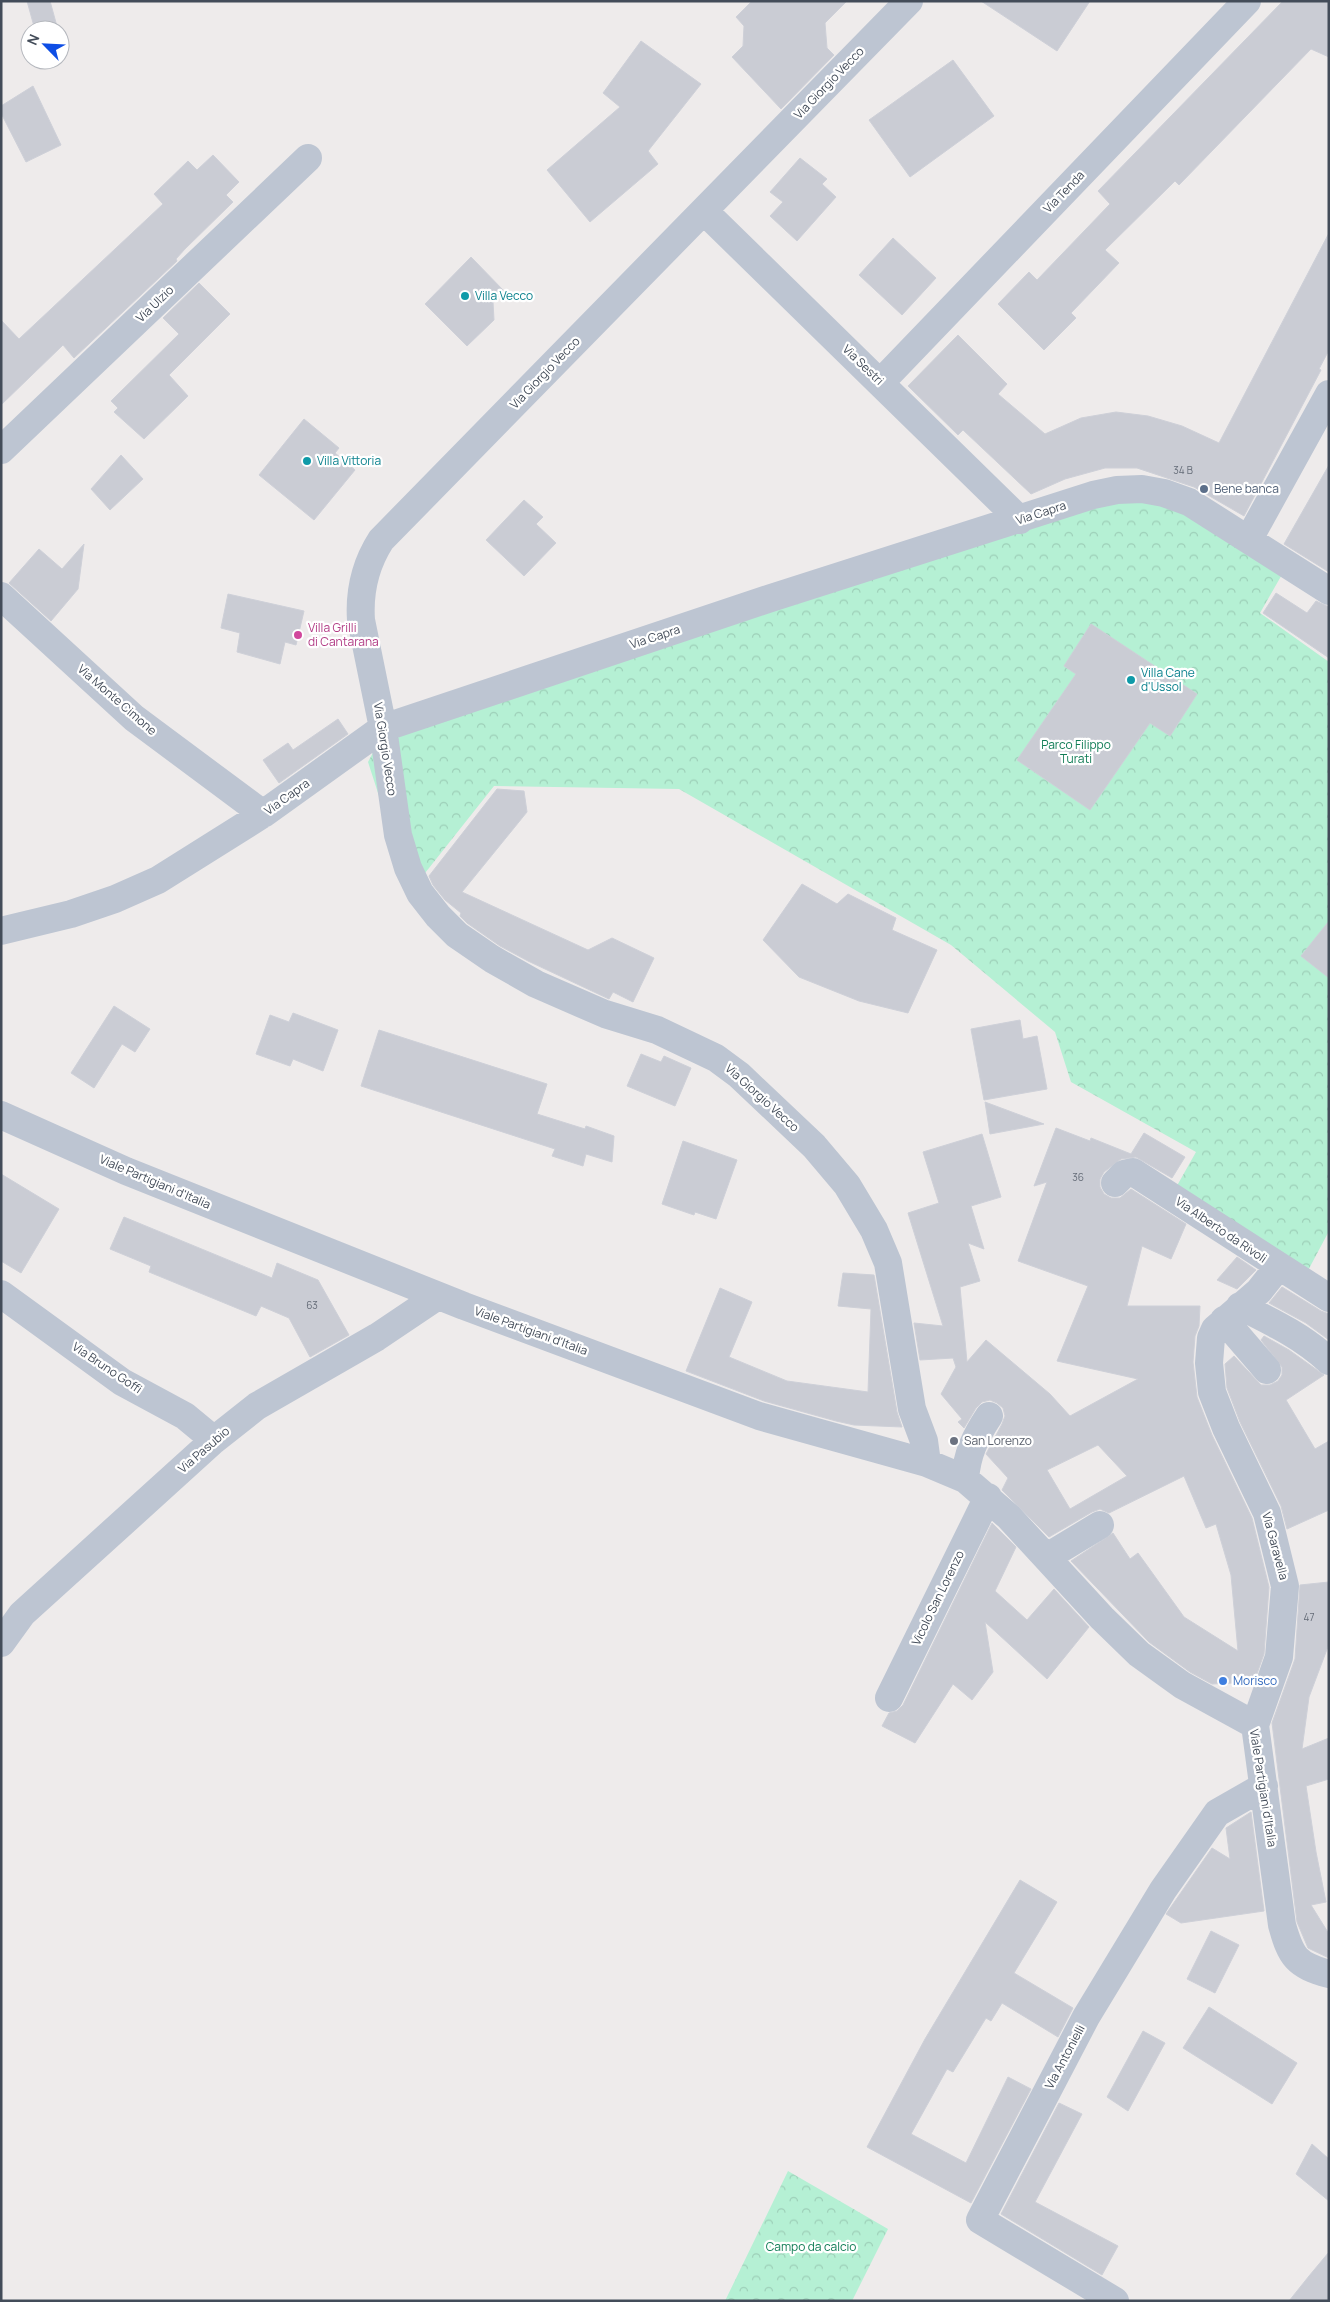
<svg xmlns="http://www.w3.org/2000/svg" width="1330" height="2302" font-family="Manrope,sans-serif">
  <defs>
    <pattern id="park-crowns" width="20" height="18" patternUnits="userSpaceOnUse" patternTransform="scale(1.25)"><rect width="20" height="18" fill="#b5f0d4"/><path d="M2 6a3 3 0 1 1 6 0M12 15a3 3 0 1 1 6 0" fill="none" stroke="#9dcfb8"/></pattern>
  </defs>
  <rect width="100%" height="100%" fill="#eeebeb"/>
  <path fill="url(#park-crowns)" d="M 1156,498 L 1284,571 L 1260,613 L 1329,662 L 1329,1231 L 1304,1278 L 1174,1191 L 1196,1152 L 1071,1082 L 1055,1032 L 951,945 L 679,789 L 494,786 L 410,892 L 368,762 L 385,730 L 1092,503 Z
    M 788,2171 L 888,2229 L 852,2301 L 725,2301 Z"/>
  <path fill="#caccd4" stroke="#ced0d8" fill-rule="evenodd" d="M 27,1 L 50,1 L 58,30 L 35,30 Z
    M 752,1 L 847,1 L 825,23 L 827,48 L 834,55 L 781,109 L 732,57 L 743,46 L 744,26 L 736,17 Z
    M 981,1 L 1090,1 L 1057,51 Z
    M 1283,1 L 1329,1 L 1329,57 L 1311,49 L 1179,185 L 1175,181 L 1105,250 L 1119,263 L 1071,313 L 1076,318 L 1044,350 L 998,304 L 1029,272 L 1037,280 L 1110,204 L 1098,191 Z
    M 641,41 L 701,84 L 648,151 L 658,164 L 590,222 L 547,170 L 620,107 L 603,93 Z
    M 953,60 L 994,116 L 910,177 L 869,120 Z
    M 33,86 L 61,145 L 26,162 L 1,113 L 1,106 Z
    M 213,155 L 239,182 L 226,195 L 233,202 L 185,249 L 176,259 L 177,261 L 74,358 L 63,345 L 1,405 L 1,320 L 19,339 L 163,204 L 154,194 L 188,161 L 197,170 Z
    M 800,158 L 827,179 L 822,184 L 836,197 L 797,241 L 770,216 L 783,202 L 770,192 Z
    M 1329,233 L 1329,350 L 1319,369 L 1321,370 L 1244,516 L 1194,487 L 1137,468 L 1105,468 L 1065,479 L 1031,494 L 963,430 L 958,435 L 908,386 L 958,335 L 1007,384 L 998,394 L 1045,434 L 1081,418 L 1116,412 L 1148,416 L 1182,426 L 1219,443 Z
    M 893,238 L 936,278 L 902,315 L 859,275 Z
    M 471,257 L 504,291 L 493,302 L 494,320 L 467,346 L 425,304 Z
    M 199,283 L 230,314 L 169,375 L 188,396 L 144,439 L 114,412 L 118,408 L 111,401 L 179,334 L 163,318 Z
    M 304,419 L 339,448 L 335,453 L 355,470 L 314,520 L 259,475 Z
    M 121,455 L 143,479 L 110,510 L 91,489 Z
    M 1329,465 L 1329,572 L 1284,544 Z
    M 524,500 L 543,517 L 536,524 L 556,543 L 524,576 L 486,540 Z
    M 84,544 L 78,589 L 51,621 L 9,583 L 39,549 L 62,569 Z
    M 1276,593 L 1307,613 L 1316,601 L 1329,607 L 1329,658 L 1263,613 Z
    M 228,594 L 304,611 L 296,645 L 285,642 L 280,664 L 237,652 L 240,633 L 221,628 Z
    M 1091,624 L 1197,694 L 1170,736 L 1150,723 L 1090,810 L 1017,760 L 1076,674 L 1064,666 Z
    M 338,719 L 348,734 L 279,783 L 263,760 L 288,743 L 293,750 Z
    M 497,789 L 524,791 L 527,812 L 462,892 L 588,950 L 612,938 L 654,958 L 633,1002 L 613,992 L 609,999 L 528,961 L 500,946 L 467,923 L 460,916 L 461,913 L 445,900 L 433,885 L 429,876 Z
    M 802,884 L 837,904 L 848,894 L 896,918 L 892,930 L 937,950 L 908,1013 L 859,1001 L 799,977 L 763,940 Z
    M 1329,921 L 1329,978 L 1301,956 Z
    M 114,1006 L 150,1029 L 135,1052 L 122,1044 L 94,1088 L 71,1073 Z
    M 293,1013 L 338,1030 L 323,1071 L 293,1059 L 290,1066 L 256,1054 L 270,1015 L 289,1022 Z
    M 1020,1020 L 1023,1039 L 1037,1036 L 1047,1089 L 984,1100 L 971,1029 Z
    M 379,1030 L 547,1084 L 537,1114 L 585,1129 L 586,1126 L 614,1136 L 612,1162 L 586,1154 L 583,1166 L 552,1156 L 555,1149 L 361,1086 Z
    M 641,1054 L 661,1062 L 664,1056 L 691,1068 L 675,1106 L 627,1086 Z
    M 985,1102 L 1044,1124 L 990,1134 Z
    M 1056,1128 L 1090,1141 L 1091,1138 L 1131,1154 L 1144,1133 L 1185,1157 L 1172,1178 L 1136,1157 L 1121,1159 L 1104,1172 L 1100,1179 L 1100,1187 L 1104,1194 L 1111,1198 L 1120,1198 L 1131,1189 L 1186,1224 L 1171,1259 L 1142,1246 L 1127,1306 L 1200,1306 L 1199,1326 L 1195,1336 L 1193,1362 L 1197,1397 L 1212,1435 L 1252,1518 L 1269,1587 L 1264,1654 L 1254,1682 L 1212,1684 L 1190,1672 L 1149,1642 L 1071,1561 L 1113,1533 L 1130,1559 L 1138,1553 L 1184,1617 L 1238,1651 L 1231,1575 L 1216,1524 L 1206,1528 L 1184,1476 L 1109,1513 L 1100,1509 L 1092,1512 L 1049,1537 L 1002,1490 L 1008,1478 L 986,1454 L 1002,1424 L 1005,1416 L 1003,1408 L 997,1403 L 990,1400 L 982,1402 L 976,1408 L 964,1428 L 958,1422 L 962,1419 L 941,1394 L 956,1367 L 953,1358 L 920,1360 L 914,1323 L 943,1326 L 908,1213 L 939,1203 L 923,1152 L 982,1134 L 1001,1197 L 971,1206 L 984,1249 L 968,1243 L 980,1281 L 960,1287 L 967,1362 L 986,1340 L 1050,1394 L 1070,1416 L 1138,1379 L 1057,1361 L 1088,1286 L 1018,1261 L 1047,1182 L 1034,1186 ZM 1098,1445 L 1127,1476 L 1070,1509 L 1047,1470 Z
    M 683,1141 L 737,1160 L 716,1219 L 695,1212 L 694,1215 L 662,1204 Z
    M 1,1174 L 59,1209 L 21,1273 L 1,1261 Z
    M 124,1217 L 272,1278 L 277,1263 L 318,1280 L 349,1335 L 310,1357 L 289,1318 L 261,1306 L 256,1316 L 149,1272 L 151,1266 L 110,1249 Z
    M 1237,1257 L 1256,1270 L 1237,1289 L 1217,1280 Z
    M 843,1273 L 874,1275 L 897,1412 L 902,1427 L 854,1425 L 836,1421 L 764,1401 L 686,1371 L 720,1288 L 752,1302 L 729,1357 L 787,1381 L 868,1392 L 871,1309 L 838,1306 Z
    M 1282,1287 L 1321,1311 L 1329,1314 L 1329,1340 L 1306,1323 L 1269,1303 Z
    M 1264,1336 L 1289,1350 L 1324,1375 L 1286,1400 L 1315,1449 L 1329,1441 L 1329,1510 L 1287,1529 L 1281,1506 L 1240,1422 L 1227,1388 L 1225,1364 L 1234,1356 L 1261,1385 L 1270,1385 L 1278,1381 L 1282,1375 L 1282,1367 L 1261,1340 Z
    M 992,1523 L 1016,1547 L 995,1591 L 1027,1620 L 1054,1589 L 1089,1627 L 1047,1679 L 985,1622 L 993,1672 L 972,1700 L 953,1684 L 915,1743 L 882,1726 L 889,1713 L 897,1711 L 903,1705 Z
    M 1329,1582 L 1329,1644 L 1309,1697 L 1302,1749 L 1329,1738 L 1329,1779 L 1306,1786 L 1316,1852 L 1326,1902 L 1311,1905 L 1329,1934 L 1329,1958 L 1308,1948 L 1297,1922 L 1272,1723 L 1295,1659 L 1300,1585 Z
    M 1251,1812 L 1264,1911 L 1181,1923 L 1166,1914 L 1212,1848 L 1230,1859 L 1226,1828 Z
    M 1020,1880 L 1057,1902 L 1014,1973 L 1073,2008 L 1058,2037 L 1002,2003 L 991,2021 L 986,2018 L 953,2072 L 947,2069 L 911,2134 L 966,2163 L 1008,2077 L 1031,2089 L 971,2203 L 867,2147 L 925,2039 Z
    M 1211,1931 L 1239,1945 L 1215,1993 L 1187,1979 Z
    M 1209,2007 L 1297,2063 L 1272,2104 L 1183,2048 Z
    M 1143,2031 L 1165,2043 L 1128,2111 L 1107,2097 Z
    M 1059,2103 L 1082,2114 L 1035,2202 L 1118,2246 L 1102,2275 L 1001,2214 Z
    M 1312,2144 L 1329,2159 L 1329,2201 L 1296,2174 Z
    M 1329,2252 L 1329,2301 L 1289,2301 L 1309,2276 Z"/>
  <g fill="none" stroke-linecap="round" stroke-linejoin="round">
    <path stroke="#bdc5d2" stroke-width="28" d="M 909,1 L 381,540 C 365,565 359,590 361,620 L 383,728 L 398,835 L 408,868 L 420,893 L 438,916 L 457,935 L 492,959 L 536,984 L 605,1014 L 657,1030 L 716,1058 L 739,1075 L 814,1146 L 847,1185 L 874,1230 L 888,1263 L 912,1409 L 924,1441 L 927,1463
      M 704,211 L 1020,520
      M 881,382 L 1247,1
      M 1,450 L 308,158
      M 1249,539 L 1329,394
      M 1,596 L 134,718 L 263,814
      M 1,931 L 71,914 L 115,899 L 158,880 L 263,814 L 383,728 L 771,598 L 1093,495 L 1117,490 L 1142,489 L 1164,493 L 1189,502 L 1329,591
      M 1,1115 L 126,1171 L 464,1306 L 759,1416 L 927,1463 L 965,1479 L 1009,1517 L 1102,1618 L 1139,1654 L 1182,1685 L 1255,1725
      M 1115,1183 L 1124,1174 L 1133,1172 L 1329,1298
      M 1278,1267 L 1259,1291 L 1215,1329 L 1211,1338 L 1209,1363 L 1212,1392 L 1226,1428 L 1267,1513 L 1285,1586 L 1279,1657 L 1255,1725 L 1282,1925 C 1291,1957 1296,1965 1329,1974
      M 1,1294 L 122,1382 L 185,1416 L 214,1440
      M 1240,1306 C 1272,1322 1302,1336 1329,1361
      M 1224,1320 L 1267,1370
      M 965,1479 C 967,1454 975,1437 989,1416
      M 1047,1557 L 1100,1525
      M 1,1643 L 22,1614 L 214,1440 L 257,1406 L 377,1337 L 438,1296
      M 889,1698 L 988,1497
      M 1115,2301 L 980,2220 L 1086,2017 L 1163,1890 L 1217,1813 L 1264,1786"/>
  </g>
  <g fill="#0f9aa8" stroke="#fff" stroke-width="2">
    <circle cx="465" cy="296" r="5"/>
    <circle cx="307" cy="461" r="5"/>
    <circle cx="1131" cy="680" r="5"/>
  </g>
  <circle fill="#5c6f8a" stroke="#fff" stroke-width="2" cx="1204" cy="489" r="5"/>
  <circle fill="#d1479c" stroke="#fff" stroke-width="2" cx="298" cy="635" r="5"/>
  <circle fill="#6b7280" stroke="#fff" stroke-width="2" cx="954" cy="1441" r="5"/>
  <circle fill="#3f7fe0" stroke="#fff" stroke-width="2" cx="1223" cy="1681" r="5"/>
  <g text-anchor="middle" stroke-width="4.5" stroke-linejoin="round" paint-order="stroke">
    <g font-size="10" fill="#656c78">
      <text x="1183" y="474">34 B</text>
      <text x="1078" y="1181">36</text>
      <text x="312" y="1309">63</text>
      <text x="1309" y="1621">47</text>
    </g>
    <g font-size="12" fill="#434c59" stroke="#fff">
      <text transform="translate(829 83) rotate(-46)" y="4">Via Giorgio Vecco</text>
      <text transform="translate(1064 192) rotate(-46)" y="4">Via Tenda</text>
      <text transform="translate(155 304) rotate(-44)" y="4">Via Ulzio</text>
      <text transform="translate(863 365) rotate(44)" y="4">Via Sestri</text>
      <text transform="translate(545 373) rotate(-46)" y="4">Via Giorgio Vecco</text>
      <text transform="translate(1041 513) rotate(-18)" y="4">Via Capra</text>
      <text transform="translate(655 637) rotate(-18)" y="4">Via Capra</text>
      <text transform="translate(117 700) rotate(41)" y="4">Via Monte Cimone</text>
      <text transform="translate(385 749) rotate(81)" y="4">Via Giorgio Vecco</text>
      <text transform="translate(287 797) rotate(-36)" y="4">Via Capra</text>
      <text transform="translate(762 1098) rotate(42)" y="4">Via Giorgio Vecco</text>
      <text transform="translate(155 1182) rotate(23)" y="4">Viale Partigiani d'Italia</text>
      <text transform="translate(1221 1230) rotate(34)" y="4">Via Alberto da Rivoli</text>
      <text transform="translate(531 1331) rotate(20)" y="4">Viale Partigiani d'Italia</text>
      <text transform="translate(107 1368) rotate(34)" y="4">Via Bruno Goffi</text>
      <text transform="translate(204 1450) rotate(-41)" y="4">Via Pasubio</text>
      <text transform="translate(1275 1546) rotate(75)" y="4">Via Garavella</text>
      <text transform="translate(938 1598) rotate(-64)" y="4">Vicolo San Lorenzo</text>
      <text transform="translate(1263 1788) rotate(81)" y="4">Viale Partigiani d'Italia</text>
      <text transform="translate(1065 2057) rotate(-62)" y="4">Via Antonielli</text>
    </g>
    <g font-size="12" fill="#0d838f" stroke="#fff" text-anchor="start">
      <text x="475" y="300">Villa Vecco</text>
      <text x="317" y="465">Villa Vittoria</text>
      <text x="1141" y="677">Villa Cane<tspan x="1141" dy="14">d'Ussol</tspan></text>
    </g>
    <g font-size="12" fill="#4e5e75" stroke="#fff" text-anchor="start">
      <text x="1214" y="493">Bene banca</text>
    </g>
    <g font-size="12" fill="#b23c85" stroke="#fff" text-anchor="start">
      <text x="308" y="632">Villa Grilli<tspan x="308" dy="14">di Cantarana</tspan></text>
    </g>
    <g font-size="12" fill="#117d56" stroke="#fff">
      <text x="1076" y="749">Parco Filippo<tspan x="1076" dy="14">Turati</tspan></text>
      <text x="811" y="2251">Campo da calcio</text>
    </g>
    <g font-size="12" fill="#5b616d" stroke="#fff" text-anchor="start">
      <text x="964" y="1445">San Lorenzo</text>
    </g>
    <g font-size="12" fill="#366cbe" stroke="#fff" text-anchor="start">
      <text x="1233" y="1685">Morisco</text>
    </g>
  </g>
  <rect width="1330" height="2302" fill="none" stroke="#434c59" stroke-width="5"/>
  <g transform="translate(45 45) rotate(294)"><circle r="24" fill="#ffffff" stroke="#b4b7bd"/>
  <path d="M0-4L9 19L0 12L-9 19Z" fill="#0e4ee5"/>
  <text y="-8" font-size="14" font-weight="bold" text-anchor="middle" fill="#434c59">N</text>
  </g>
</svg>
